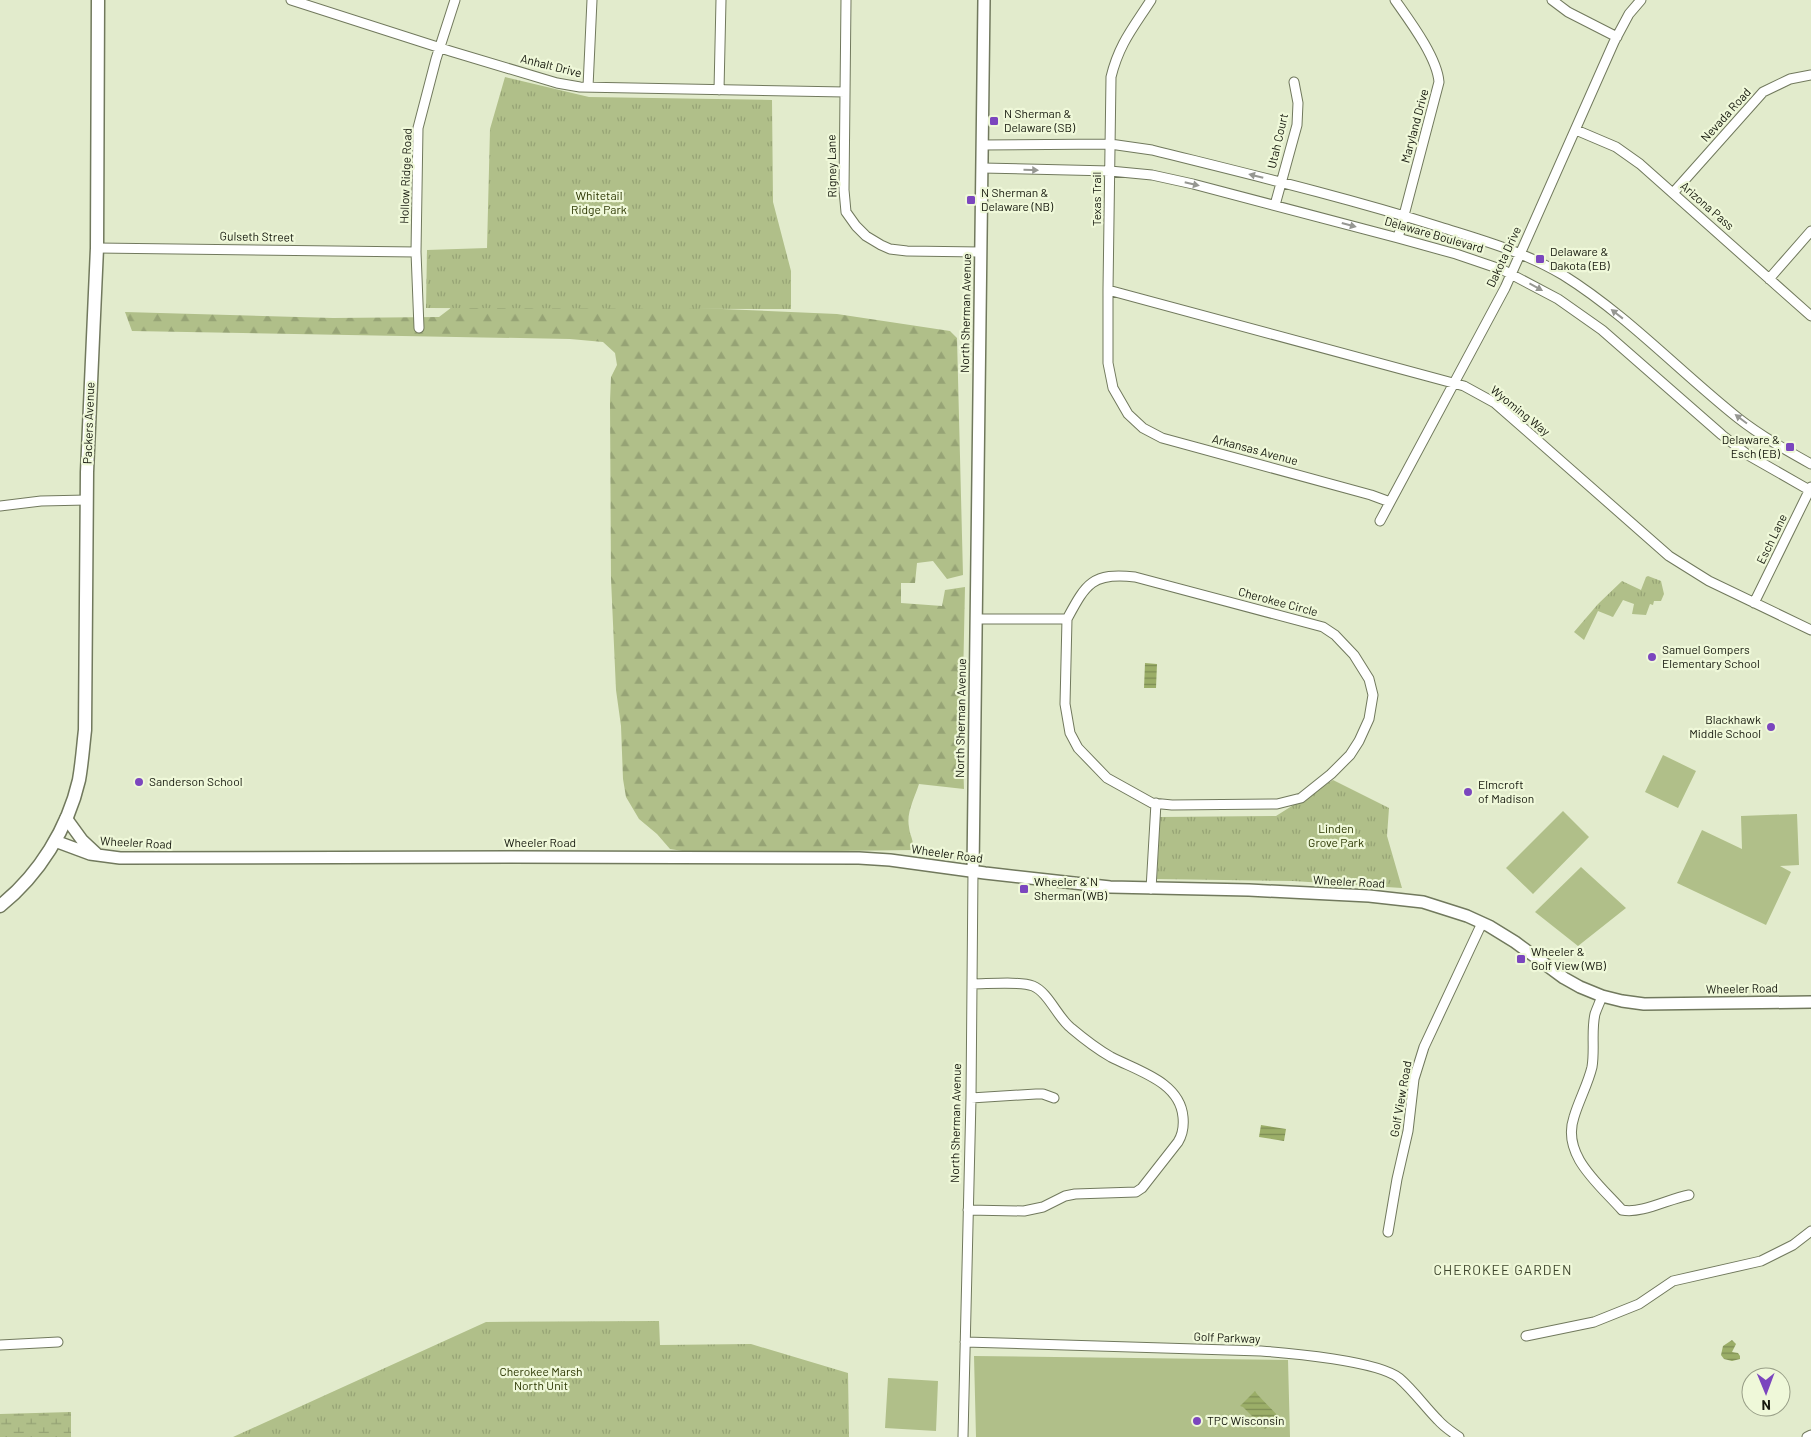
<svg xmlns="http://www.w3.org/2000/svg" width="1811" height="1437" font-family="Barlow,sans-serif">
  <defs>
    <pattern id="forest-firs" width="22" height="20" patternUnits="userSpaceOnUse" patternTransform="scale(1.25)"><rect width="22" height="20" fill="#b0bf89"/><path d="M5 1l3.5 6h-7zM16 11l3.5 6h-7z" fill="#96a375"/></pattern>
    <pattern id="wetland-marsh" width="20" height="14" patternUnits="userSpaceOnUse" patternTransform="scale(1.25)"><rect width="20" height="14" fill="#b0bf89"/><path d="M1 5h8M5 5V1M11 12h8M15 12V8" fill="none" stroke="#96a375"/></pattern>
    <pattern id="park-tufts" width="24" height="20" patternUnits="userSpaceOnUse" patternTransform="scale(1.25)"><rect width="24" height="20" fill="#b0bf89"/><path d="M3 7l-1-3M5 7V3M7 7l1-3M15 17l-1-3M17 17v-4M19 17l1-3" fill="none" stroke="#96a375"/></pattern>
    <pattern id="water-rules" width="6" height="5" patternUnits="userSpaceOnUse" patternTransform="scale(1.25)"><rect width="6" height="5" fill="#9bae68"/><path d="M0 2.5h6" fill="none" stroke="#7d8d54"/></pattern>
  </defs>
  <rect width="100%" height="100%" fill="#e2ebcc"/>
  <path fill="#b0bf89" d="M 1663,755 L 1696,771 L 1678,808 L 1645,792 Z
    M 1563,811 L 1589,837 L 1533,894 L 1506,868 Z
    M 1797,814 L 1799,865 L 1780,866 L 1791,872 L 1766,925 L 1677,883 L 1702,830 L 1742,849 L 1741,816 Z
    M 1581,867 L 1626,908 L 1578,946 L 1535,912 Z
    M 974,1356 L 1288,1360 L 1290,1437 L 976,1437 Z
    M 888,1378 L 938,1381 L 936,1431 L 885,1428 Z"/>
  <path fill="url(#forest-firs)" d="M 464,298 L 837,314 L 950,331 L 957,338 L 963,575 L 947,579 L 933,561 L 917,563 L 915,583 L 901,583 L 901,603 L 942,606 L 945,590 L 965,587 L 962,730 L 964,789 L 919,784 C 915,797 906,813 909,827 C 910,837 914,839 913,850 L 695,853 L 670,849 L 657,834 L 639,819 L 626,797 L 623,779 L 621,726 L 616,690 L 611,579 L 610,401 L 611,377 L 617,365 L 615,353 L 603,342 L 570,339 L 132,331 L 125,312 L 333,318 L 439,317 Z"/>
  <path fill="url(#wetland-marsh)" d="M 71,1412 L 71,1437 L 0,1437 L 0,1414 Z"/>
  <path fill="url(#park-tufts)" d="M 505,77 L 589,97 L 772,100 L 773,202 L 791,271 L 791,309 L 426,308 L 427,250 L 487,248 L 490,129 Z
    M 1648,576 L 1661,581 L 1664,594 L 1661,601 L 1654,601 L 1653,605 L 1650,604 L 1646,615 L 1632,614 L 1634,604 L 1623,600 L 1613,617 L 1598,611 L 1584,640 L 1574,632 L 1598,604 L 1622,581 L 1641,590 L 1646,577 Z
    M 1333,780 L 1389,808 L 1387,836 L 1402,888 L 1293,881 L 1157,879 L 1160,817 L 1276,816 Z
    M 659,1321 L 660,1345 L 751,1344 L 848,1373 L 849,1437 L 233,1437 L 486,1322 Z"/>
  <path fill="url(#water-rules)" d="M 1145,663 L 1157,664 L 1156,688 L 1144,688 Z
    M 1261,1125 L 1286,1129 L 1284,1141 L 1259,1137 Z
    M 1732,1340 L 1736,1344 L 1732,1352 L 1738,1353 L 1740,1356 L 1740,1359 L 1732,1361 L 1724,1359 L 1721,1355 L 1723,1346 Z
    M 1255,1391 L 1257,1394 L 1278,1416 L 1265,1429 L 1243,1407 L 1240,1406 Z"/>
  <g fill="none" stroke-linecap="round" stroke-linejoin="round">
    <defs>
      <path id="minor" d="M 291,0 L 450,51 L 557,83 L 580,87 L 845,92
        M 846,0 L 844,190 L 846,212 L 856,226 L 866,236 L 881,245 L 890,249 L 907,251 L 980,252
        M 1151,0 C 1133,28 1119,44 1111,77 L 1108,290 L 1108,363 L 1113,388 L 1128,414 L 1143,428 L 1162,438 L 1371,495 L 1390,502
        M 1395,0 C 1409,20 1437,57 1439,82 L 1398,238
        M 1552,0 L 1568,12 L 1617,37
        M 588,87 L 592,0
        M 719,90 L 721,0
        M 1576,130 L 1616,147 L 1640,164 L 1811,316
        M 982,145 L 1110,144 L 1152,150 C 1248,174 1345,197 1440,227 C 1481,240 1525,252 1563,275 C 1627,315 1679,371 1738,418 C 1761,436 1786,450 1811,464
        M 982,168 L 1110,171 L 1152,175 L 1193,184 L 1398,238 L 1456,254 L 1503,270 L 1558,299 L 1602,330 L 1722,435 L 1748,455 L 1811,491
        M 1673,193 L 1763,92 L 1790,79 L 1811,75
        M 1275,205 L 1297,125 L 1298,103 L 1294,82
        M 97,248 L 416,252
        M 1769,279 L 1811,231
        M 1108,290 L 1464,386 L 1495,403 L 1669,556 L 1709,581 L 1811,630
        M 419,328 L 416,252 L 418,128 L 436,59 L 455,0
        M 0,506 L 41,501 L 87,500
        M 1380,521 L 1505,288 L 1614,42 L 1629,14 L 1641,0
        M 1754,603 L 1811,487
        M 976,619 L 1067,619 L 1065,704 L 1070,733 L 1078,748 L 1107,778 L 1152,803 L 1172,805 L 1277,804 L 1301,798 L 1331,774 L 1350,755 L 1359,741 L 1369,719 L 1373,695 L 1369,679 L 1354,655 L 1335,635 L 1323,627 L 1135,577 C 1092,572 1086,584 1067,619
        M 1151,889 L 1156,803
        M 1602,996 C 1600,1002 1597,1008 1595,1014 C 1591,1031 1595,1049 1592,1067 C 1588,1084 1579,1100 1574,1117 C 1561,1155 1599,1184 1622,1210 C 1642,1214 1668,1199 1689,1195
        M 971,1098 L 1036,1094 L 1043,1094 L 1054,1098
        M 968,1210 L 1024,1211 L 1043,1207 L 1065,1196 L 1075,1194 L 1136,1192 L 1142,1188 L 1178,1142 C 1183,1134 1184,1127 1183,1117 C 1180,1082 1138,1071 1111,1057 C 1097,1049 1084,1039 1071,1028 C 1058,1018 1048,992 1033,986 C 1020,981 988,984 972,984
        M 1388,1232 L 1397,1179 L 1408,1131 L 1414,1079 L 1424,1047 L 1482,923
        M 1526,1336 L 1594,1322 L 1639,1304 L 1673,1281 L 1761,1261 L 1793,1245 L 1811,1231
        M 965,1342 L 1261,1351 C 1290,1353 1378,1361 1399,1378 C 1414,1391 1425,1407 1438,1420 C 1444,1427 1452,1432 1459,1437
        M 0,1345 L 58,1342
        M 963,1437 L 971,1098 L 973,871
        M 1807,1437 L 1811,1435"/>
      <path id="tertiary" d="M 66,818 L 82,840 L 98,855
        M 55,841 L 90,854 L 120,858 L 512,857 L 859,858 L 890,860 L 985,873 L 1110,887 L 1249,890 L 1369,896 L 1423,902 L 1467,916 L 1489,926 L 1515,942 L 1564,978 L 1580,987 L 1602,996 L 1622,1001 L 1644,1004 L 1811,1002
        M 973,871 L 984,0"/>
      <path id="secondary" d="M 0,906 C 39,875 68,828 79,780 C 82,763 83,747 85,730 L 87,472 L 97,248 L 98,0"/>
    </defs>
    <use href="#minor" stroke="#71795d" stroke-width="11"/>
    <use href="#tertiary" stroke="#71795d" stroke-width="14"/>
    <use href="#secondary" stroke="#71795d" stroke-width="15"/>
    <use href="#minor" stroke="#fff" stroke-width="9"/>
    <use href="#tertiary" stroke="#fff" stroke-width="11"/>
    <use href="#secondary" stroke="#fff" stroke-width="12"/>
  </g>
  <defs><path id="oneway-solid" d="M-6-.8H1V-3.2L6.5 0L1 3.2V.8H-6Z" transform="scale(1.25)"/></defs>
  <g fill="#969792">
    <use href="#oneway-solid" transform="translate(1031 170) rotate(1)"/>
    <use href="#oneway-solid" transform="translate(1256 176) rotate(-166)"/>
    <use href="#oneway-solid" transform="translate(1192 184) rotate(13)"/>
    <use href="#oneway-solid" transform="translate(1349 225) rotate(15)"/>
    <use href="#oneway-solid" transform="translate(1536 287) rotate(29)"/>
    <use href="#oneway-solid" transform="translate(1617 314) rotate(-142)"/>
    <use href="#oneway-solid" transform="translate(1741 419) rotate(-143)"/>
  </g>
  <g fill="#7b46be" stroke="#eff8d9" stroke-width="2">
    <rect x="989" y="116" width="10" height="10" rx="2.5"/>
    <rect x="966" y="195" width="10" height="10" rx="2.5"/>
    <rect x="1535" y="254" width="10" height="10" rx="2.5"/>
    <rect x="1785" y="442" width="10" height="10" rx="2.5"/>
    <circle cx="1652" cy="657" r="5"/>
    <circle cx="1771" cy="727" r="5"/>
    <circle cx="139" cy="782" r="5"/>
    <circle cx="1468" cy="792" r="5"/>
    <rect x="1019" y="884" width="10" height="10" rx="2.5"/>
    <rect x="1516" y="954" width="10" height="10" rx="2.5"/>
    <circle cx="1197" cy="1421" r="5"/>
  </g>
  <g text-anchor="middle" stroke-width="4.5" stroke-linejoin="round" paint-order="stroke">
    <g font-size="12" fill="#15180d" stroke="#eff8d9">
      <text transform="translate(551 66) rotate(14)" y="4">Anhalt Drive</text>
      <text transform="translate(1726 115) rotate(-48)" y="4">Nevada Road</text>
      <text transform="translate(1415 126) rotate(-75)" y="4">Maryland Drive</text>
      <text transform="translate(1278 141) rotate(-77)" y="4">Utah Court</text>
      <text transform="translate(832 166) rotate(-91)" y="4">Rigney Lane</text>
      <text transform="translate(406 176) rotate(-88)" y="4">Hollow Ridge Road</text>
      <text transform="translate(1097 199) rotate(-90)" y="4">Texas Trail</text>
      <text transform="translate(1707 206) rotate(41)" y="4">Arizona Pass</text>
      <text transform="translate(1434 235) rotate(16)" y="4">Delaware Boulevard</text>
      <text transform="translate(257 237) rotate(1)" y="4">Gulseth Street</text>
      <text transform="translate(1504 257) rotate(-65)" y="4">Dakota Drive</text>
      <text transform="translate(966 313) rotate(-89)" y="4">North Sherman Avenue</text>
      <text transform="translate(1520 411) rotate(39)" y="4">Wyoming Way</text>
      <text transform="translate(89 423) rotate(-88)" y="4">Packers Avenue</text>
      <text transform="translate(1255 450) rotate(15)" y="4">Arkansas Avenue</text>
      <text transform="translate(1772 539) rotate(-64)" y="4">Esch Lane</text>
      <text transform="translate(1278 602) rotate(15)" y="4">Cherokee Circle</text>
      <text transform="translate(961 718) rotate(-89)" y="4">North Sherman Avenue</text>
      <text transform="translate(136 843) rotate(3)" y="4">Wheeler Road</text>
      <text x="540" y="847">Wheeler Road</text>
      <text transform="translate(947 854) rotate(8)" y="4">Wheeler Road</text>
      <text transform="translate(1349 882) rotate(3)" y="4">Wheeler Road</text>
      <text transform="translate(1742 989) rotate(-1)" y="4">Wheeler Road</text>
      <text transform="translate(1401 1099) rotate(-80)" y="4">Golf View Road</text>
      <text transform="translate(956 1123) rotate(-89)" y="4">North Sherman Avenue</text>
      <text transform="translate(1227 1338) rotate(2)" y="4">Golf Parkway</text>
    </g>
    <g font-size="12" fill="#15180d" stroke="#eff8d9" text-anchor="start">
      <text x="1004" y="118">N Sherman &amp;<tspan x="1004" dy="14">Delaware (SB)</tspan></text>
      <text x="981" y="197">N Sherman &amp;<tspan x="981" dy="14">Delaware (NB)</tspan></text>
      <text x="1550" y="256">Delaware &amp;<tspan x="1550" dy="14">Dakota (EB)</tspan></text>
      <text x="1780" y="444" text-anchor="end">Delaware &amp;<tspan x="1780" dy="14">Esch (EB)</tspan></text>
      <text x="1662" y="654">Samuel Gompers<tspan x="1662" dy="14">Elementary School</tspan></text>
      <text x="1761" y="724" text-anchor="end">Blackhawk<tspan x="1761" dy="14">Middle School</tspan></text>
      <text x="149" y="786">Sanderson School</text>
      <text x="1478" y="789">Elmcroft<tspan x="1478" dy="14">of Madison</tspan></text>
      <text x="1034" y="886">Wheeler &amp; N<tspan x="1034" dy="14">Sherman (WB)</tspan></text>
      <text x="1531" y="956">Wheeler &amp;<tspan x="1531" dy="14">Golf View (WB)</tspan></text>
      <text x="1207" y="1425">TPC Wisconsin</text>
    </g>
    <g font-size="12" fill="#2b3600" stroke="#eff8d9">
      <text x="599" y="200">Whitetail<tspan x="599" dy="14">Ridge Park</tspan></text>
      <text x="1336" y="833">Linden<tspan x="1336" dy="14">Grove Park</tspan></text>
      <text x="541" y="1376">Cherokee Marsh<tspan x="541" dy="14">North Unit</tspan></text>
    </g>
    <g font-size="14" letter-spacing="1" fill="#3f462d" stroke="#eff8d9">
      <text x="1503" y="1275">CHEROKEE GARDEN</text>
    </g>
  </g>
  <g transform="translate(1766 1392) rotate(179)"><circle r="24" fill="#eff8d9" stroke="#989e87"/>
  <path d="M0-4L9 19L0 12L-9 19Z" fill="#7b46be"/>
  <text y="-8" font-size="14" font-weight="bold" text-anchor="middle" fill="#15180d">N</text>
  </g>
</svg>
